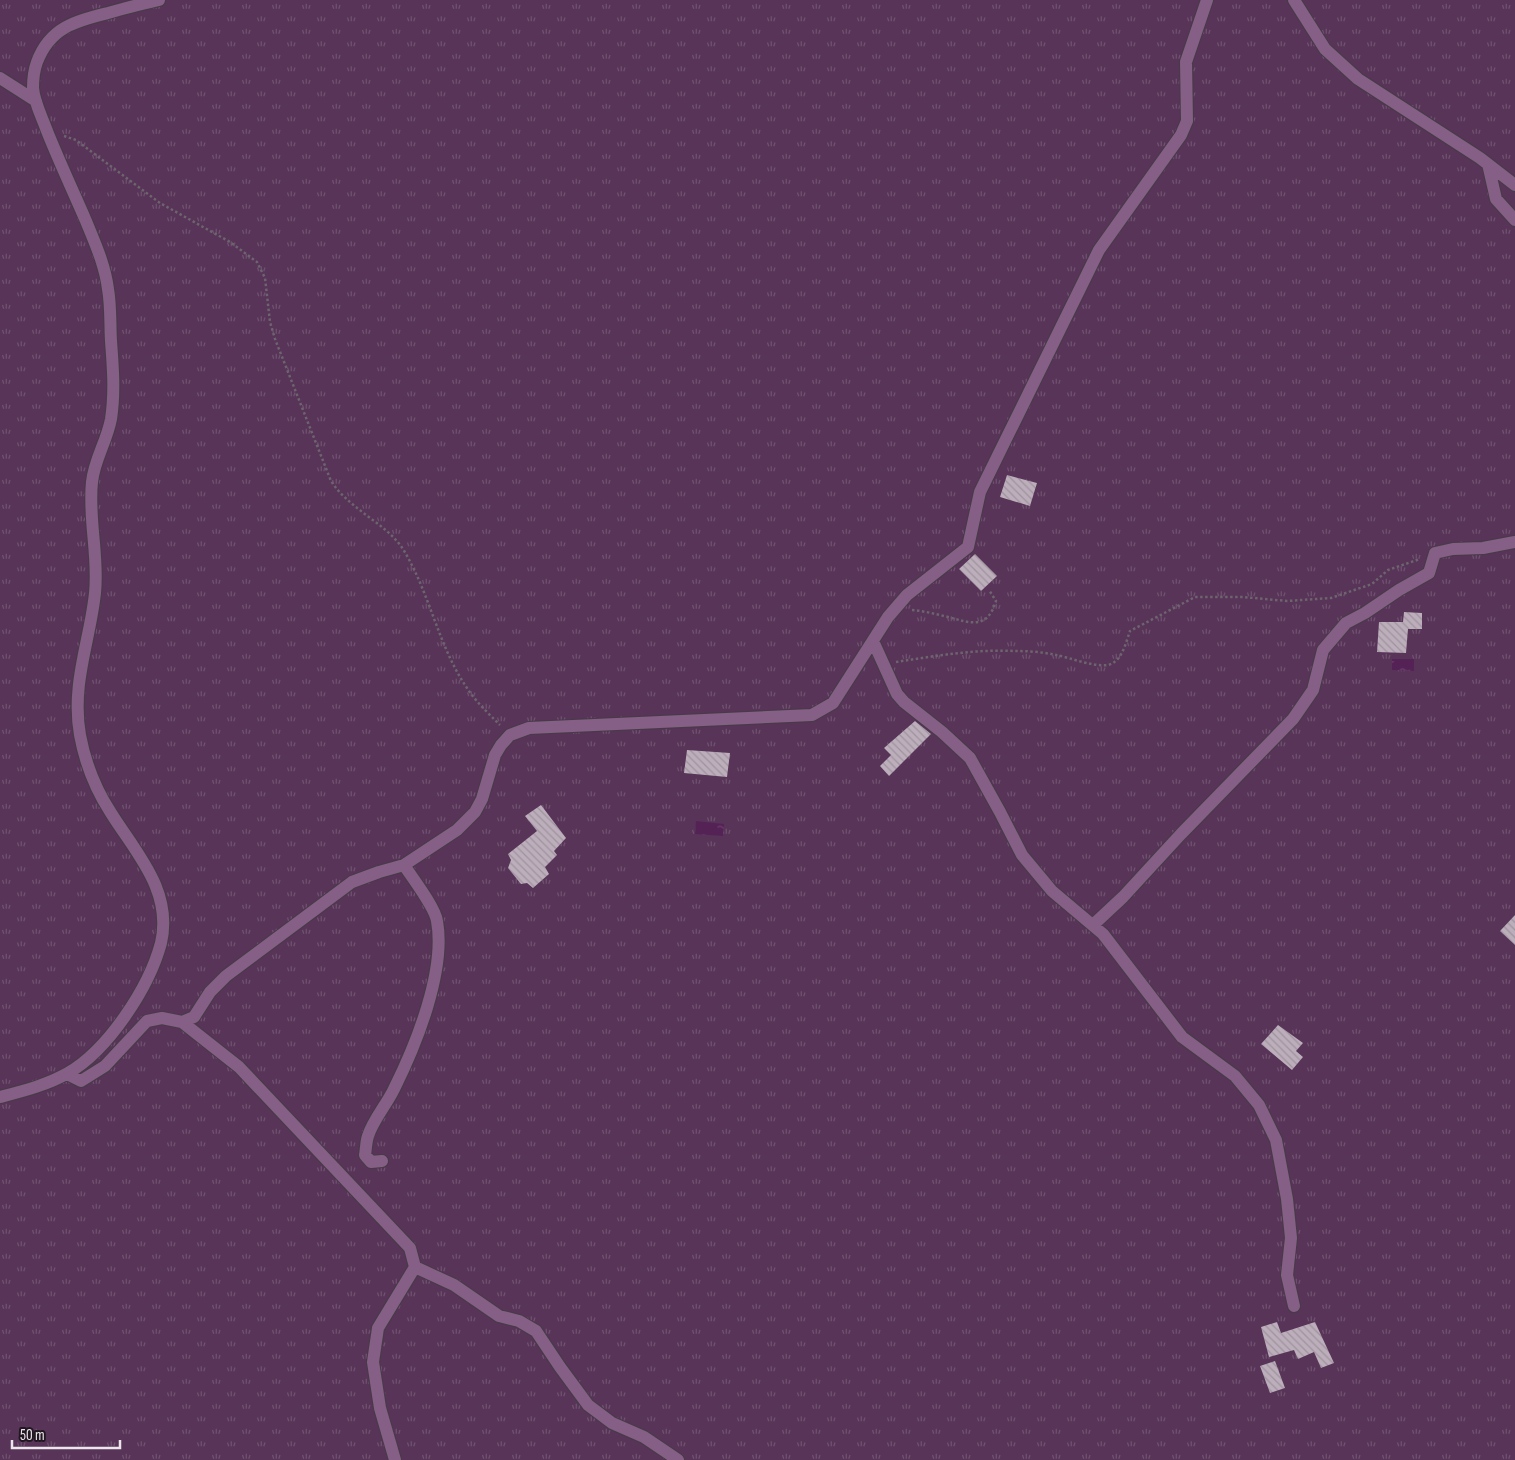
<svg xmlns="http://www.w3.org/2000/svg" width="1515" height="1460" font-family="'Sofia Sans Condensed',sans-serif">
  <defs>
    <pattern id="park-tufts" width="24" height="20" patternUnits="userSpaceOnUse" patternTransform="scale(1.25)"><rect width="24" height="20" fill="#573458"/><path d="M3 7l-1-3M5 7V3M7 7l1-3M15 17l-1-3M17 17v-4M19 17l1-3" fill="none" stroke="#6f5170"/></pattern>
    <pattern id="water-ripples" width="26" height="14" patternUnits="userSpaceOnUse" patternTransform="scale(1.25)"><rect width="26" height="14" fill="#552256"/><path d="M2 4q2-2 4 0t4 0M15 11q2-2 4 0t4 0" fill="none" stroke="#6e426e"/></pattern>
    <pattern id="building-back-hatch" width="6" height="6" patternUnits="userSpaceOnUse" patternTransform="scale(1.25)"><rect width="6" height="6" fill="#bcaebb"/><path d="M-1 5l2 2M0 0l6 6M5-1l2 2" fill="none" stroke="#9f949e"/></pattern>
  </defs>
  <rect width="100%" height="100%" fill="#2b212b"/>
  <path fill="url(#park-tufts)" d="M 0,0 L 1515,0 L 1515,1460 L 0,1460 Z"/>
  <path fill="url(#water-ripples)" d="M 1392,659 L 1414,659 L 1414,671 L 1392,670 Z
    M 696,821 L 724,824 L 723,836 L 695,834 Z"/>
  <path fill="url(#building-back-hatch)" d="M 1007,475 L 1037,483 L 1030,506 L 1000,497 Z
    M 975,554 L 997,576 L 981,591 L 959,569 Z
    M 1404,612 L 1422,613 L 1422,629 L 1408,629 L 1406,653 L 1377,652 L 1379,622 L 1403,622 Z
    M 915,721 L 931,734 L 889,776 L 880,766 L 891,755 L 884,748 Z
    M 687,750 L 730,753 L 727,777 L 684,773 Z
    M 541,805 L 566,838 L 554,851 L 557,855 L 545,867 L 549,874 L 533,888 L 527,883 L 521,884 L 508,868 L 511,860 L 508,854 L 537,831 L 525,816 Z
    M 1515,915 L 1515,945 L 1500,931 Z
    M 1278,1025 L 1303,1043 L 1296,1051 L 1303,1057 L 1292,1070 L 1261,1044 Z
    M 1277,1322 L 1281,1333 L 1315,1322 L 1334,1363 L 1321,1368 L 1314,1352 L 1298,1359 L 1294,1350 L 1269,1357 L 1261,1327 Z
    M 1275,1361 L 1285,1388 L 1270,1393 L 1260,1366 Z"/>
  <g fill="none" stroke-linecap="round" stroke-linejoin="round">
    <defs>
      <path id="minor" d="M 1294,0 L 1325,49 L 1358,79 L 1480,158 L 1515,185
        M 0,78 L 36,101
        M 1488,164 L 1496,199 L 1515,220
        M 873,641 L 897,694 L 904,702 L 942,732 L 970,758 L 1000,812 L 1022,855 L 1052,891 L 1103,934 L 1182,1037 L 1235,1076 L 1259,1105 L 1276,1140 L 1287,1199 L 1291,1238 L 1287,1275 L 1294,1306
        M 1093,925 L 1123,897 L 1181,834 L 1293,719 L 1313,690 L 1323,650 L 1346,623 L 1365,613 L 1399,590 L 1429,573 L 1435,553 L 1453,549 L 1483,548 L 1515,542
        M 182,1022 L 239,1067 L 410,1248 L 415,1267 L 378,1328 L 373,1362 L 380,1408 L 395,1460
        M 67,1074 L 81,1081 L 105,1066 L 147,1021 L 162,1018 L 182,1022 L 194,1017 L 210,992 L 226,976 L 352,882 L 379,872 L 404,865 L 457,830 L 475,812 L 482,799 L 495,755 L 501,745 L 510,735 L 529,728 L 812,715 L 833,703 L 888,617 L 907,595 L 968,547 L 980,492 L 1099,250 L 1181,135 L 1187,121 L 1186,62 L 1207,0
        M 0,1097 C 23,1091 47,1085 68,1073 C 108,1050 149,988 161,943 C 173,891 136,853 111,813 C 96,790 85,762 80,735 C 71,684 90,641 95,593 C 99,556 88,519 92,482 C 94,460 107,441 111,419 C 115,393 113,367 111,341 C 110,324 111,306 108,289 C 105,265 95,243 86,221 C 73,191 59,161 47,131 C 42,117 34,102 33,88 C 33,79 34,70 37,62 C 50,27 76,21 108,13 C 125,8 142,4 159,0
        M 382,1161 L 371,1162 L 365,1155 C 366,1149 366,1142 368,1136 C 373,1120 387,1104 394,1089 C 416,1045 446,971 437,921 C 435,907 413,879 404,865
        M 415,1267 L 454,1285 L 499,1316 L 519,1321 L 536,1331 L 560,1367 L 588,1405 L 612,1423 L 644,1437 L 678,1460"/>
    </defs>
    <use href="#minor" stroke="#463c46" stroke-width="14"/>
    <path stroke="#6d646d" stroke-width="2.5" stroke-dasharray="2.5 2.5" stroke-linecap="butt" d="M 64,136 L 76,140 L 160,203 L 230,242 L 257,262 L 265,278 L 270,322 L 275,339 L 331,481 C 350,510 386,523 403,549 C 430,593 438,646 467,688 C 476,702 489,714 500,725
      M 912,610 C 924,611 936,614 948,617 C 971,623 987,630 996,601 L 989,590
      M 896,662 C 935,656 975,649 1014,651 C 1028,651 1043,652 1056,655 C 1072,658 1092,667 1108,665 C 1122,662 1126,642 1130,631 L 1195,597 L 1243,597 L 1287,601 L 1331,598 L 1372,584 L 1388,570 L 1420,559"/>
    <use href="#minor" stroke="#855f85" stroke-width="12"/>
  </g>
  <path d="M12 1440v8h108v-8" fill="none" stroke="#ece5ec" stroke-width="2.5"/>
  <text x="20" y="1440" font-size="15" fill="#ece5ec" stroke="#211721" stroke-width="4" paint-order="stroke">50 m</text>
</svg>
